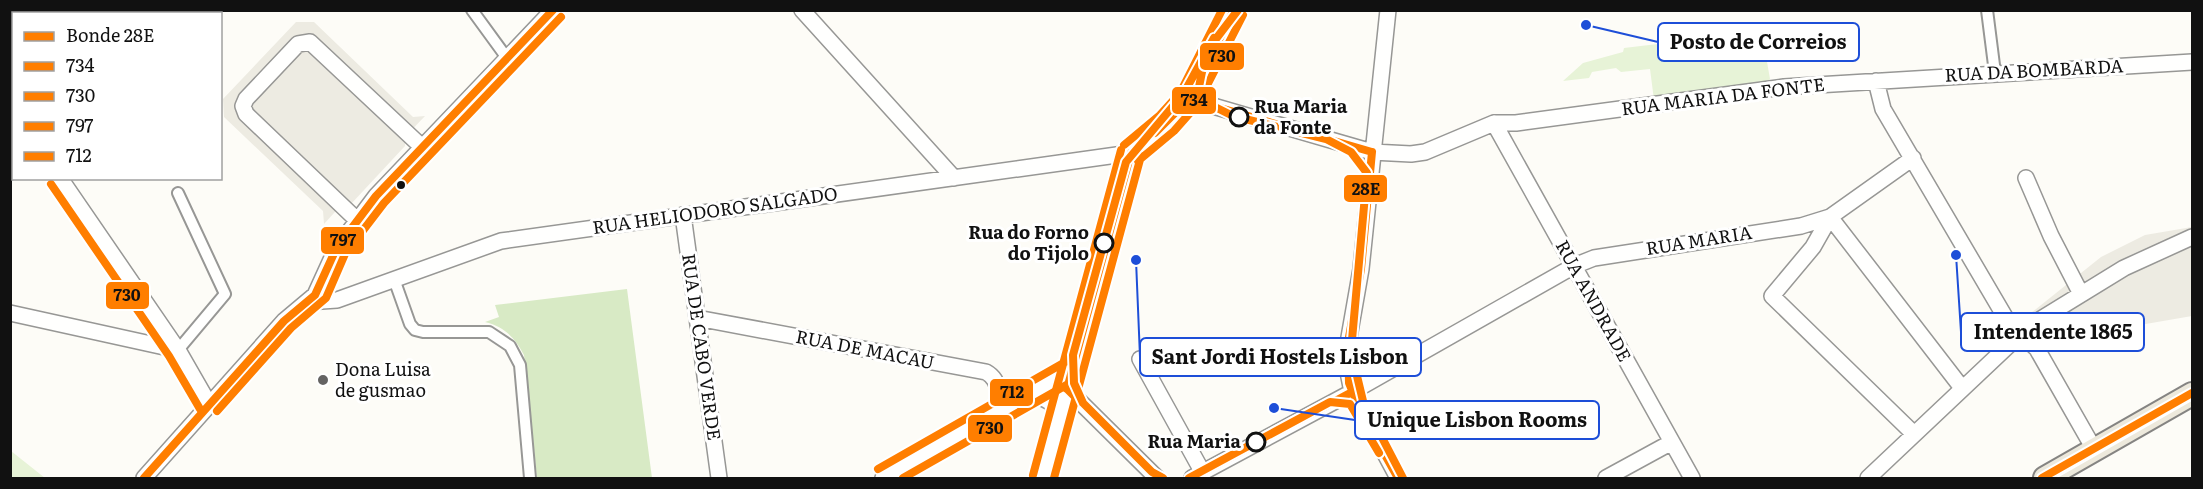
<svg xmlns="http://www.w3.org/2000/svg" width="2203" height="489" font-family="Literata,serif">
  <rect width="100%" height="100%" fill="#fdfcf7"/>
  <path fill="#e7f3d7" d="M 1750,33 L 1762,33 L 1770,79 L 1765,83 L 1654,100 L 1650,69 L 1621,72 L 1616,68 L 1592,72 L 1589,78 L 1563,81 L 1583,63 L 1623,52 L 1624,48 Z
    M 10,451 L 11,451 L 45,478 L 11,478 Z"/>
  <path fill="#d8eac5" d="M 627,289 L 652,478 L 537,478 L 524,355 C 515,338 505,327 485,322 L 499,317 L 495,305 Z"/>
  <path fill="#edebe2" d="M 296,22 L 314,22 L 413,117 L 425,116 L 405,137 L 405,146 L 351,204 L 344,202 L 324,224 L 323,211 L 224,117 L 223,99 Z
    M 2192,227 L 2192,316 L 2059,339 L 2054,342 L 2016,325 L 2101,257 L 2145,235 Z"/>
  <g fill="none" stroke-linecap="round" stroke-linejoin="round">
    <defs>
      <path id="pedestrian" d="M 472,10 L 507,58
        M 1987,10 L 1995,73
        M 178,193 L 225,294 L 178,350
        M 394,279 L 410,324 L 415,330 L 423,332 L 489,332 L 510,346 L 520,365 L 530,478"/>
      <path id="minor" d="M 802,10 L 954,178
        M 1388,10 L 1361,269 L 1348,343 L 1348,372 L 1352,392 L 1398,478
        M 1876,81 L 1883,109 L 2008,322 L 2037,349 L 2094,449
        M 1189,99 L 1372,152 L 1411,154 L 1425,152 L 1494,123 L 1516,123 L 1784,87 L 2192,62
        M 10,107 L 14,111
        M 1494,123 L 1692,478
        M 1131,153 L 1167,123 L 1189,99 L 1234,10
        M 10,172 L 14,170
        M 60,178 L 178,350 L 209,404
        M 2026,178 L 2051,236 L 2080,292
        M 683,215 L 719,478
        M 1830,217 L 1813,247 L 1772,296 L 1914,434
        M 1830,217 L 1962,388
        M 358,221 L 246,114 L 243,106 L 246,99 L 298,44 L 310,42 L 422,147
        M 307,302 L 337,300 L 501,241 L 1131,153
        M 10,313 L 178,350
        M 697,318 L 986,372 C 1002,381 999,399 996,415
        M 1140,359 L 1203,473
        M 1067,389 L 1157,478
        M 1025,397 C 1041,395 1054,401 1060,416
        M 144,478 L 284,321 L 315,295 L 336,249 L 376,196 L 553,10
        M 883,478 L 1072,370
        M 1043,478 L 1131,153
        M 1192,478 L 1352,392 L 1574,266 L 1594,258 L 1801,226 L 1830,217 L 1913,158
        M 1606,478 L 1672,442
        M 1868,478 L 2028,327 L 2124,268 L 2192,237"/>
      <path id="tertiary" d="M 10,14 L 17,10"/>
      <path id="primary" d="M 2045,478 L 2192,394"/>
    </defs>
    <use href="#pedestrian" stroke="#979795" stroke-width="14"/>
    <use href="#minor" stroke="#979795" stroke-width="18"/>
    <use href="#tertiary" stroke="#979795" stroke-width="21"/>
    <use href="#primary" stroke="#858482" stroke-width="26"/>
    <use href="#pedestrian" stroke="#fffffe" stroke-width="10"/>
    <use href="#minor" stroke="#fffffe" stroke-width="15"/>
    <use href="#tertiary" stroke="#fffffe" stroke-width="18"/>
    <use href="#primary" stroke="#ede9dc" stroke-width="22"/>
    <defs>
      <path id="bus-1" d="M 1189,99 L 1372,152
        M 1155,133 L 1189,99 L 1234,10
        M 1372,152 L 1361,269 L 1348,343 L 1349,383 L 1361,412 L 1398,478
        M 1067,389 L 1131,153
        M 1067,389 L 1157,478
        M 1192,478 L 1352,392
        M 2045,478 L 2192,394"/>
      <path id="bus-2" d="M 1138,161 L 1174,131 L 1197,105 L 1243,15
        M 51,184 L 169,356 L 200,409
        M 217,411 L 291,328 L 326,298 L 345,254 L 384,203 L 561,17
        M 903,478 L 1077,379
        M 1054,478 L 1141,156"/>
      <path id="bus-3" d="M 144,478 L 284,321 L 315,295 L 336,249 L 376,196 L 553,10"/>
      <path id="bus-4" d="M 1124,145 L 1160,115 L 1180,93 L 1222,10
        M 878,469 L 1067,361
        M 1033,475 L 1121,150"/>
    </defs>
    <use href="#bus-1" stroke="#fff" stroke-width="12"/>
    <use href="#bus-2" stroke="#fff" stroke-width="12"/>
    <use href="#bus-3" stroke="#fff" stroke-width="12"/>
    <use href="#bus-4" stroke="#fff" stroke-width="12"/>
    <use href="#bus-1" stroke="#ff7e00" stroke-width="8"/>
    <use href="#bus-2" stroke="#ff7e00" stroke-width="8"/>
    <use href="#bus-3" stroke="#ff7e00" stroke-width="8"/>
    <use href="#bus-4" stroke="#ff7e00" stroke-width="8"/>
    <defs>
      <path id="tram-1" d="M 1238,10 L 1206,52 L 1199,87 L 1211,105 L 1233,116 L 1326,139 L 1351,152 L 1367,173 L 1351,351 L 1363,401 L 1403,478
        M 1163,478 L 1152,472 L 1083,403 L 1074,383 L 1073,355 L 1126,162 L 1184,93 L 1214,38
        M 1189,478 L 1330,402 L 1350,404 L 1379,453
        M 2042,478 L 2192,393"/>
    </defs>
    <use href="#tram-1" stroke="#fff" stroke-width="12"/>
    <use href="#tram-1" stroke="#ff7e00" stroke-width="8"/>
  </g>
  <g fill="#fff" stroke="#111" stroke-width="3">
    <circle cx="1239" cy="117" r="9"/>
    <circle cx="1104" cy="243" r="9"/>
    <circle cx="1256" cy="442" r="9"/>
  </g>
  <circle fill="#111" stroke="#fff" stroke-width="2" cx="401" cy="185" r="5"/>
  <circle fill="#646362" stroke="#fff" stroke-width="2" cx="323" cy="380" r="6"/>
  <g text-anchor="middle" stroke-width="6" stroke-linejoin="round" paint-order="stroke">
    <g font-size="18" fill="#111" stroke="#fff">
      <text transform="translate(2034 71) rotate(-3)" y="6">RUA DA BOMBARDA</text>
      <text transform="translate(1723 97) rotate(-7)" y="6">RUA MARIA DA FONTE</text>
      <text transform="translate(715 211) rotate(-8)" y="6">RUA HELIODORO SALGADO</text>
      <text transform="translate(1699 241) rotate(-9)" y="6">RUA MARIA</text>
      <text transform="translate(1593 301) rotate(61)" y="6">RUA ANDRADE</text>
      <text transform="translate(701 347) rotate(82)" y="6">RUA DE CABO VERDE</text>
      <text transform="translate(865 350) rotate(11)" y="6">RUA DE MACAU</text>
    </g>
    <g font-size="18" font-weight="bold" fill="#111" stroke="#fff" text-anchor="end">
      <text x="1254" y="113" text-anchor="start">Rua Maria<tspan x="1254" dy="21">da Fonte</tspan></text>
      <text x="1089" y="239">Rua do Forno<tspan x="1089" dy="21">do Tijolo</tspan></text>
      <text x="1241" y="448">Rua Maria</text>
    </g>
    <g font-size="18" fill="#111" stroke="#fff" text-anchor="start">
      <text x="335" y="376">Dona Luisa<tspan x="335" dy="21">de gusmao</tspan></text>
    </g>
  </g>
  <path fill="none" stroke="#1d4ed8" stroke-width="2" d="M1586 25L1658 42M1956 255L1961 332M1136 260L1140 357M1274 408L1355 420"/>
  <g fill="#1d4ed8" stroke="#fff" stroke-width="2">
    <circle cx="1586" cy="25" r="6"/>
    <circle cx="1956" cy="255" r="6"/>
    <circle cx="1136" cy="260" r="6"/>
    <circle cx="1274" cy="408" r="6"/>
  </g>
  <g fill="#fff" stroke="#1d4ed8" stroke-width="2">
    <rect x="1658" y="23" width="201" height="38" rx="6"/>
    <rect x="1961" y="313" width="183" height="38" rx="6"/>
    <rect x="1140" y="338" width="281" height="38" rx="6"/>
    <rect x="1355" y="401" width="244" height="38" rx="6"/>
  </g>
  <g font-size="20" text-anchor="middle" font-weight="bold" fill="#111">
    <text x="1758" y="49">Posto de Correios</text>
    <text x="2053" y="339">Intendente 1865</text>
    <text x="1280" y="364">Sant Jordi Hostels Lisbon</text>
    <text x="1477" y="427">Unique Lisbon Rooms</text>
  </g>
  <g stroke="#fff" stroke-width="2">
    <rect x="1199" y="42" width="46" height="29" rx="6" fill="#ff7e00"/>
    <rect x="1171" y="86" width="46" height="29" rx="6" fill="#ff7e00"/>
    <rect x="1343" y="174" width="45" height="29" rx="6" fill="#ff7e00"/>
    <rect x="320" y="226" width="45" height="29" rx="6" fill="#ff7e00"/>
    <rect x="105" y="281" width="45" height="29" rx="6" fill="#ff7e00"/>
    <rect x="989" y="378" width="45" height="29" rx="6" fill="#ff7e00"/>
    <rect x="967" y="414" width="46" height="29" rx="6" fill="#ff7e00"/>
  </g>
  <g font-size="16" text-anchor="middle" font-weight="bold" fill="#111">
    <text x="1222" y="62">730</text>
    <text x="1194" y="106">734</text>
    <text x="1366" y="195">28E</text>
    <text x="343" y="246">797</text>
    <text x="127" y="301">730</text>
    <text x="1012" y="398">712</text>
    <text x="990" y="434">730</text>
  </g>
  <rect width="2203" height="489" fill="none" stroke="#111111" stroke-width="24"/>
  <rect x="12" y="12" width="210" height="168" fill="#ffffff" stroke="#a0a0a0" stroke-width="1.5"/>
  <rect x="24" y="32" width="30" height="9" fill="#ff7e00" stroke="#a0a0a0" stroke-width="1.5"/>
  <text x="66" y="42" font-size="18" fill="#111111">Bonde 28E</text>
  <rect x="24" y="62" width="30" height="9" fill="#ff7e00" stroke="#a0a0a0" stroke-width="1.5"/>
  <text x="66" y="72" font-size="18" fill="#111111">734</text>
  <rect x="24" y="92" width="30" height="9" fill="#ff7e00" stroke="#a0a0a0" stroke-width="1.5"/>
  <text x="66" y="102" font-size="18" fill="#111111">730</text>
  <rect x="24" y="122" width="30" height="9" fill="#ff7e00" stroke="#a0a0a0" stroke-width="1.5"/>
  <text x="66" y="132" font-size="18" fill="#111111">797</text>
  <rect x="24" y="152" width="30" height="9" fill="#ff7e00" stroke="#a0a0a0" stroke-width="1.5"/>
  <text x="66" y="162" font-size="18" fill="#111111">712</text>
</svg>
